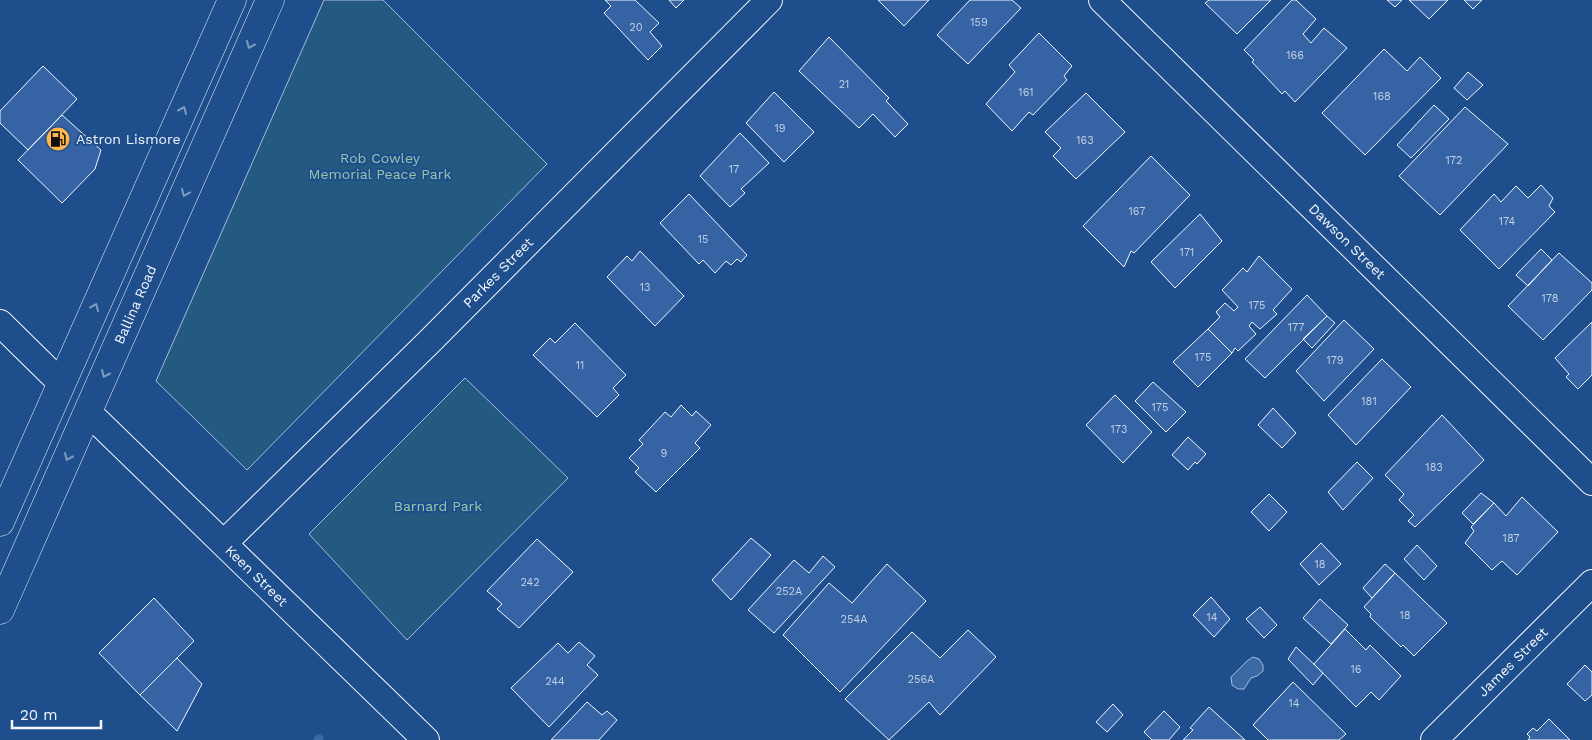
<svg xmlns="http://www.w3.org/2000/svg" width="1592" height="740" font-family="'Work Sans',sans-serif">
  <rect width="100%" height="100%" fill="#1f4e8c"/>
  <path fill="#245a82" stroke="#a8bbd7" d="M 324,0 L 383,0 L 547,164 L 247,470 L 156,381 Z
    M 465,378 L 568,478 L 407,640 L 309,534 Z"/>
  <path fill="#3b69a3" stroke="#a8bbd7" d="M 1253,657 L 1259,659 L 1263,665 L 1263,671 L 1257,676 L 1251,678 L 1244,689 L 1238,689 L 1232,685 L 1231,677 L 1247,661 Z"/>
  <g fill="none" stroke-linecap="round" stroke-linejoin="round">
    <path stroke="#3b69a3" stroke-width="9" d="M 318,740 L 319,739"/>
  </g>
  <path fill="#3563a3" stroke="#f2f6ff" d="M 605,0 L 635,0 L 659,23 L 650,32 L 662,46 L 648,60 L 604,13 L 611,6 Z
    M 669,0 L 684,0 L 676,8 Z
    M 878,0 L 929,0 L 904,26 Z
    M 970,0 L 1012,0 L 1021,8 L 968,64 L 937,35 Z
    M 1209,0 L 1271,0 L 1237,34 L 1205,3 Z
    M 1292,0 L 1296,0 L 1316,19 L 1303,34 L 1311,43 L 1324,28 L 1347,48 L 1295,102 L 1285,91 L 1282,94 L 1252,62 L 1254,60 L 1244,50 Z
    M 1387,0 L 1402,0 L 1395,7 Z
    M 1409,0 L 1448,0 L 1429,19 Z
    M 1464,0 L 1482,0 L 1473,9 Z
    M 1039,33 L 1072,66 L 1064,76 L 1067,80 L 1033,115 L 1029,112 L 1012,131 L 986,104 L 1015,72 L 1009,65 Z
    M 829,37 L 889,98 L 886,101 L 908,124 L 895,137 L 873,114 L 859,128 L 799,71 Z
    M 1384,49 L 1407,71 L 1420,57 L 1441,78 L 1365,155 L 1322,113 Z
    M 43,66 L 77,99 L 28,150 L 0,123 L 0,111 Z
    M 1468,72 L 1483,85 L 1467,100 L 1454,88 Z
    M 774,92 L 814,132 L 784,162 L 746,123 Z
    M 1086,93 L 1125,132 L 1076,179 L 1053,156 L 1061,148 L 1045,132 Z
    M 1434,105 L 1449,119 L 1411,158 L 1397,145 Z
    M 1465,107 L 1508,144 L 1440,215 L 1399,176 Z
    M 62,115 L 101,150 L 95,169 L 62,203 L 18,160 Z
    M 740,133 L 769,163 L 741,189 L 745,193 L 730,207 L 700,176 Z
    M 1151,156 L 1190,195 L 1134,253 L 1131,251 L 1124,267 L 1083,226 Z
    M 1541,185 L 1553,198 L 1549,206 L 1555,212 L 1499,269 L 1460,230 L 1494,194 L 1501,202 L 1516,186 L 1528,198 Z
    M 689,194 L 747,255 L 741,262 L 737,259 L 731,265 L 726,261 L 715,273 L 703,260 L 699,264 L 660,223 Z
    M 1200,214 L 1222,241 L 1175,288 L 1151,262 Z
    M 1541,249 L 1552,260 L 1528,286 L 1516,275 Z
    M 640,251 L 684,296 L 655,326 L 607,277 L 627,256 L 632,261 Z
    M 1559,253 L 1592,283 L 1592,290 L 1543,340 L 1508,306 Z
    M 1259,256 L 1292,289 L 1273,310 L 1277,314 L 1260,329 L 1252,322 L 1249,326 L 1256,334 L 1238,351 L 1235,348 L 1232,353 L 1208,329 L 1220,317 L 1216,312 L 1225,303 L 1234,311 L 1238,307 L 1222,290 L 1243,268 L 1247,272 Z
    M 1307,295 L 1327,316 L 1265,378 L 1245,359 Z
    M 1327,316 L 1335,323 L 1312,348 L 1303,339 Z
    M 1344,320 L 1374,349 L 1324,401 L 1296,371 Z
    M 1592,322 L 1592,375 L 1578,389 L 1566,377 L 1569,374 L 1555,358 Z
    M 575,323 L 626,375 L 613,388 L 619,395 L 597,417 L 533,355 L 550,338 L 555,343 Z
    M 1208,329 L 1232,353 L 1198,387 L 1173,362 Z
    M 1382,359 L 1411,387 L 1356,445 L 1328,415 Z
    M 1153,382 L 1186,412 L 1166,432 L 1135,401 Z
    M 1115,395 L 1152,432 L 1123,463 L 1086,425 Z
    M 681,405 L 692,416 L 696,411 L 711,425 L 695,443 L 700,448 L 656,492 L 635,472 L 639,468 L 629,458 L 643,444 L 639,440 L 665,412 L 671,417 Z
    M 1273,408 L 1296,433 L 1282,448 L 1258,425 Z
    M 1442,415 L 1484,460 L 1415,527 L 1408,521 L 1414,515 L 1399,500 L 1404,494 L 1385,475 Z
    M 1188,437 L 1206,454 L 1197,464 L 1195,462 L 1188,470 L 1172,455 Z
    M 1357,462 L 1373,478 L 1343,510 L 1328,492 Z
    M 1481,493 L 1494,503 L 1473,524 L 1462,513 Z
    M 1269,494 L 1287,512 L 1269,531 L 1251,512 Z
    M 1522,497 L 1558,532 L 1517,575 L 1502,561 L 1492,570 L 1465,543 L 1474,531 L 1471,527 L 1494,503 L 1506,516 Z
    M 751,538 L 771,555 L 731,600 L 712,580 Z
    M 537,539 L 573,572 L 519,628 L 497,609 L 502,604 L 487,591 Z
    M 1321,543 L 1341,564 L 1319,585 L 1300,564 Z
    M 1417,545 L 1437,566 L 1424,580 L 1404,559 Z
    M 823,556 L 835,567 L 774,633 L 748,610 L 794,560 L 809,573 Z
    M 887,564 L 926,601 L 840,692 L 783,635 L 829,583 L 852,603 Z
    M 1385,564 L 1395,573 L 1372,598 L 1363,588 Z
    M 1395,573 L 1447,623 L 1414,656 L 1403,645 L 1401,647 L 1370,617 L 1371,614 L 1364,607 Z
    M 1211,597 L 1230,619 L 1214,637 L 1193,615 Z
    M 154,598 L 194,641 L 140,695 L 99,653 Z
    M 1320,599 L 1348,625 L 1331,644 L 1303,618 Z
    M 1260,607 L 1277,625 L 1264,638 L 1246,619 Z
    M 1345,629 L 1366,650 L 1370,645 L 1401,676 L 1379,700 L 1371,692 L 1356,707 L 1314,664 Z
    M 968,630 L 996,657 L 940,715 L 929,702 L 889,740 L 845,699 L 912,632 L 940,658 Z
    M 579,642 L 595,656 L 587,665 L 598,675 L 549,727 L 511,688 L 558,643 L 568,653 Z
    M 1296,647 L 1323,673 L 1313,685 L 1288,659 Z
    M 177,658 L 202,684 L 177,731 L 140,695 Z
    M 1585,665 L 1592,672 L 1592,695 L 1585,701 L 1567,684 Z
    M 1293,682 L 1346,734 L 1339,740 L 1268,740 L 1253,725 Z
    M 587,702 L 602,715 L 607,711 L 617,720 L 599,740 L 551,740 Z
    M 1113,704 L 1123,715 L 1107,732 L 1096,722 Z
    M 1209,707 L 1245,740 L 1183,740 L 1193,730 L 1190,728 Z
    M 1164,711 L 1180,727 L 1169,740 L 1152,740 L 1144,732 Z
    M 1549,719 L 1570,740 L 1528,740 L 1530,737 L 1527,734 L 1533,728 L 1537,731 Z"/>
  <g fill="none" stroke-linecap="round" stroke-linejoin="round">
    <defs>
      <g id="street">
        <path id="s1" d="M 1102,0 L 1592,482"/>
        <path d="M 0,323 L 61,383"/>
        <path id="s2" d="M 88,412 L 426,740"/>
        <path id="s3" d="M 224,543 L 429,342 L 769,0"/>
        <path id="s4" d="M 1434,740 L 1592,583"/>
      </g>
      <g id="primary">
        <path d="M 0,522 L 232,0"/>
        <path id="s5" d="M 0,610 L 270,0"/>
      </g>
    </defs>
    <use href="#street" stroke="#f2f6ff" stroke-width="28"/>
    <use href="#primary" stroke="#f2f6ff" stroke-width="29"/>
    <use href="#street" stroke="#1f4e8c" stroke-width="26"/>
    <use href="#primary" stroke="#1f4e8c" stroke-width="28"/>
  </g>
  <defs><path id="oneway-chevron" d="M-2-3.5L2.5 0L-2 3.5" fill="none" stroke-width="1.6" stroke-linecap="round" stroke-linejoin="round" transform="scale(1.25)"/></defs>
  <g stroke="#7e9ac0">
    <use href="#oneway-chevron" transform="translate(250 45) rotate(114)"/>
    <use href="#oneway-chevron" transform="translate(183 110) rotate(-66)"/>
    <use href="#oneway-chevron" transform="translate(185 193) rotate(114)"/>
    <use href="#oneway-chevron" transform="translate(95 307) rotate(-66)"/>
    <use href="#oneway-chevron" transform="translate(105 374) rotate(114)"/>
    <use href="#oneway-chevron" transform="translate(68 457) rotate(114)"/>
  </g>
  <defs>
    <symbol id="fuel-disc" viewBox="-11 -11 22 22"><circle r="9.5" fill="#ffb74d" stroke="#1f4e8c"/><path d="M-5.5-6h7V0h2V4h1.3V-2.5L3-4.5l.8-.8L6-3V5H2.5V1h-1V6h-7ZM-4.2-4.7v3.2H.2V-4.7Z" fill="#111"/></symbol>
  </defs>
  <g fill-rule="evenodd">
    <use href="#fuel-disc" x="44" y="125" width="28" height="28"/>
  </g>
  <g text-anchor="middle" stroke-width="4" stroke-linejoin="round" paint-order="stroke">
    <g font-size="11" fill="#c3d1e8">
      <text x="979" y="26">159</text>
      <text x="636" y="31">20</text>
      <text x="1295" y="59">166</text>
      <text x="844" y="88">21</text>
      <text x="1026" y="96">161</text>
      <text x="1382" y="100">168</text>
      <text x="780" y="132">19</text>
      <text x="1085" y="144">163</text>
      <text x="1454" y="164">172</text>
      <text x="734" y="173">17</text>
      <text x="1137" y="215">167</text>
      <text x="1507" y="225">174</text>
      <text x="703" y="243">15</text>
      <text x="1187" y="256">171</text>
      <text x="645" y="291">13</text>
      <text x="1550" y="302">178</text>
      <text x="1257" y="309">175</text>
      <text x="1296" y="331">177</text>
      <text x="1203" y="361">175</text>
      <text x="1335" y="364">179</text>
      <text x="580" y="369">11</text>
      <text x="1369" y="405">181</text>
      <text x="1160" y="411">175</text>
      <text x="1119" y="433">173</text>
      <text x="664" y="457">9</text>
      <text x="1434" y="471">183</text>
      <text x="1511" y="542">187</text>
      <text x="1320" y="568">18</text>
      <text x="530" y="586">242</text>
      <text x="789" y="595">252A</text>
      <text x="1405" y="619">18</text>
      <text x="1212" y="621">14</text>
      <text x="854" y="623">254A</text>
      <text x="1356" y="673">16</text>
      <text x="921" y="683">256A</text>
      <text x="555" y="685">244</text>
      <text x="1294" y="707">14</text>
    </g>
    <g font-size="14" fill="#f2f6ff" stroke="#1f4e8c" text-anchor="start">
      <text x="76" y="144">Astron Lismore</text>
    </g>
    <g font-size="14" fill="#97c8a6" stroke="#1f4e8c">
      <text x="380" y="163">Rob Cowley<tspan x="380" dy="16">Memorial Peace Park</tspan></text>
      <text x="438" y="511">Barnard Park</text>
    </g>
    <g font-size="14" fill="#f2f6ff" stroke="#1f4e8c">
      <text dy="5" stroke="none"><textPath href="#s1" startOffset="344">Dawson Street</textPath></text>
      <text dy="5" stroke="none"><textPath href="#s3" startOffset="385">Parkes Street</textPath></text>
      <text dy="5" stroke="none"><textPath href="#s5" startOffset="334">Ballina Road</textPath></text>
      <text dy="5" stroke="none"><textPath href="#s2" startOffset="235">Keen Street</textPath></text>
      <text dy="5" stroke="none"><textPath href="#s4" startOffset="111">James Street</textPath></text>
    </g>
  </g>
  <path d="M12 720v8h89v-8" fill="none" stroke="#f2f6ff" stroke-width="2.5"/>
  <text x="20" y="720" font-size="15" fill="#f2f6ff" stroke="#1f4e8c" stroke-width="4" paint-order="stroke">20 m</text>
</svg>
